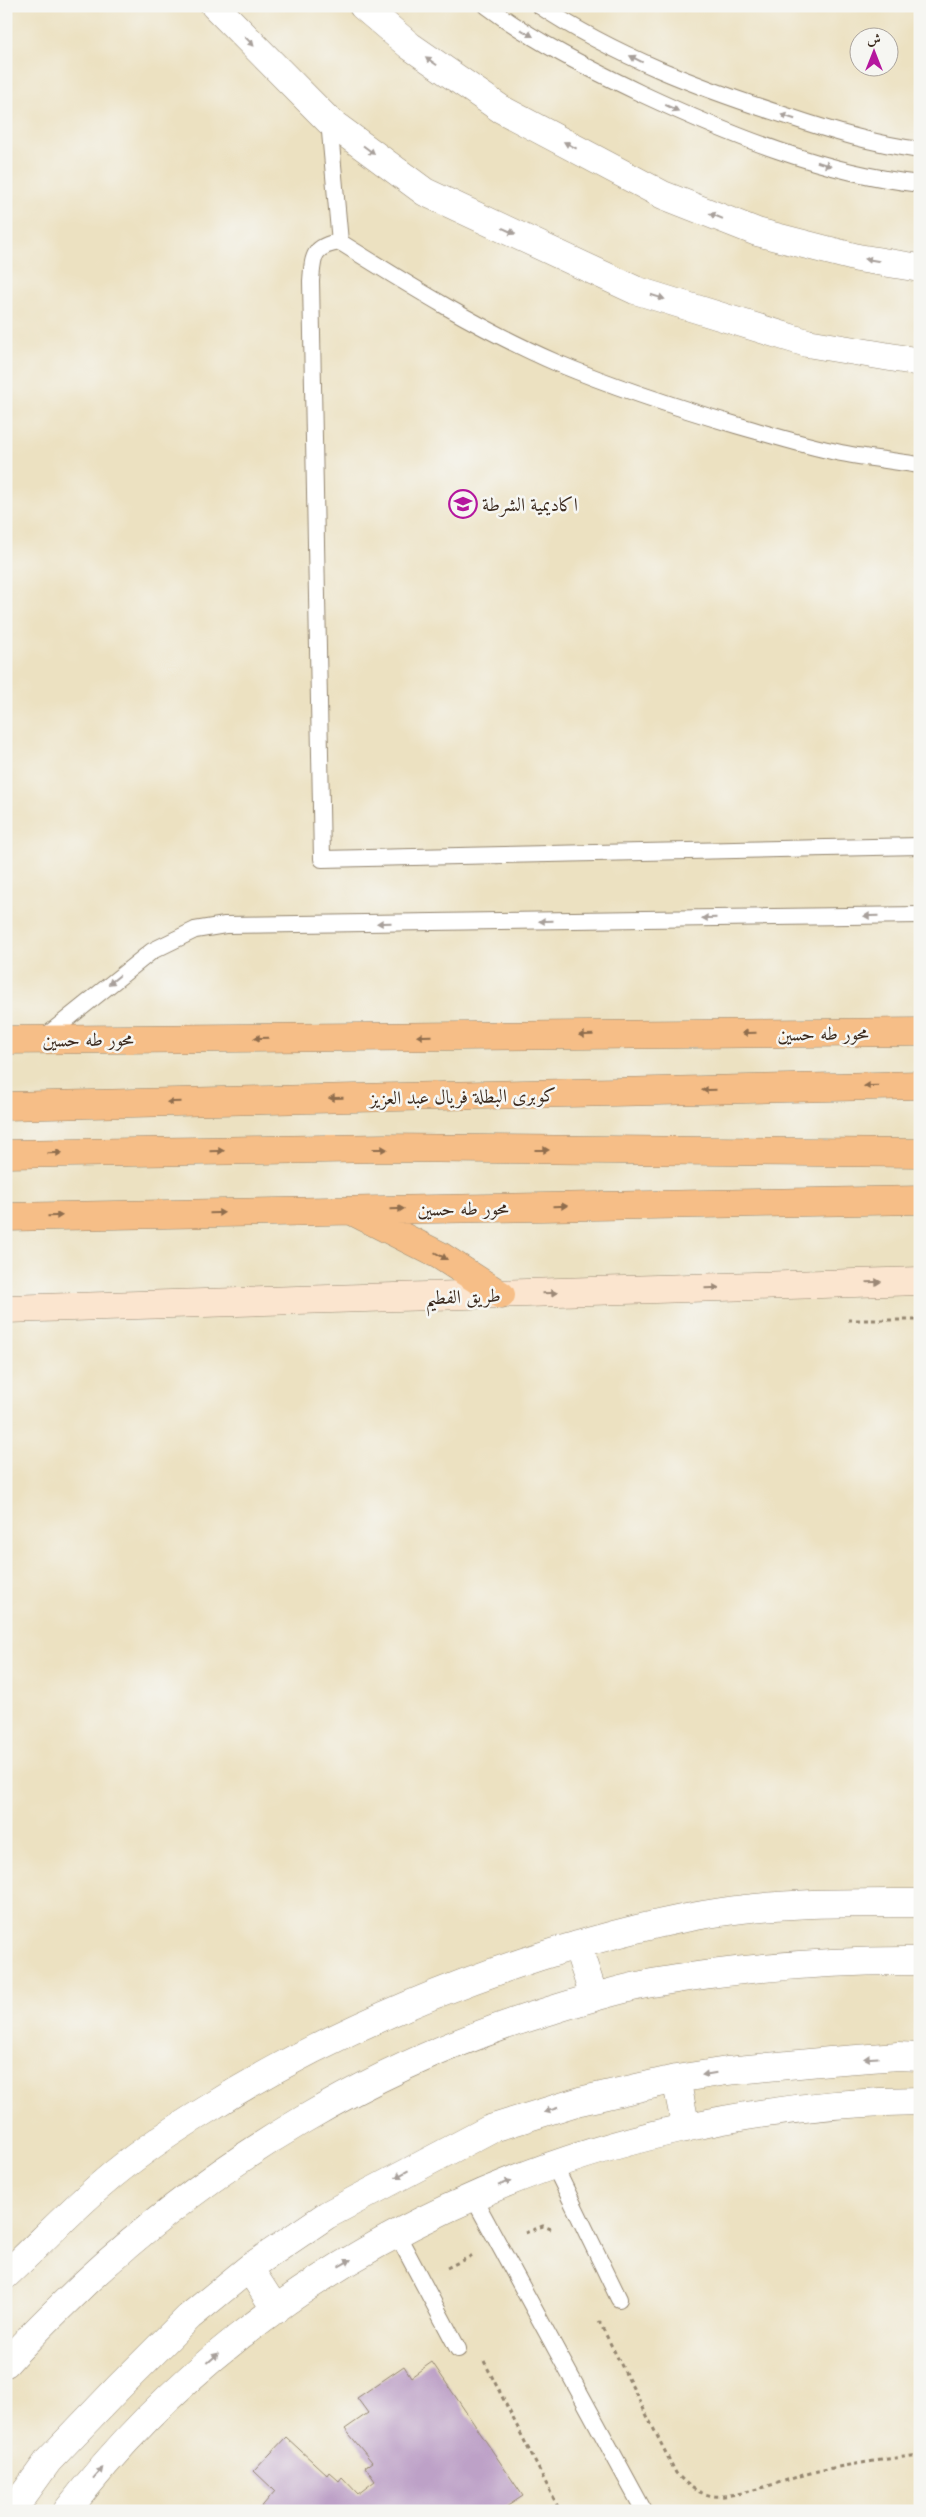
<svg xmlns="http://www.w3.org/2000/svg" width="926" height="2517" font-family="Cardo,Amiri,serif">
  <rect width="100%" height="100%" fill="#f6f6f2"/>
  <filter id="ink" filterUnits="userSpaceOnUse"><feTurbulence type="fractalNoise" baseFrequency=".02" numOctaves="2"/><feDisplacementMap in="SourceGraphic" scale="10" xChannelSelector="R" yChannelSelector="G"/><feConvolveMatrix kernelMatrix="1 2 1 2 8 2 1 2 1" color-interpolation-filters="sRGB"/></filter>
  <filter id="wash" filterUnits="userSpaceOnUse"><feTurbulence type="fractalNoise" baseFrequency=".0096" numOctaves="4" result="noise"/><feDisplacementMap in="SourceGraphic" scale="20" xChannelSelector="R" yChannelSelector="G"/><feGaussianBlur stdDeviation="1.12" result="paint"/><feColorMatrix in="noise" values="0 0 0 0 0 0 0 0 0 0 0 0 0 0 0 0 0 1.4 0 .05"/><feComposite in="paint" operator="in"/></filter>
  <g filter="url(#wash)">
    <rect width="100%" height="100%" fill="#ece1c1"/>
    <g id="blocks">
      <path fill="#bda1c7" d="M 432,2362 L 523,2496 L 503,2509 L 504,2511 L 258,2511 L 275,2491 L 254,2471 L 286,2437 L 327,2475 L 329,2472 L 339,2481 L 342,2477 L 358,2494 L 375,2481 L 365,2467 L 372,2462 L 345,2429 L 368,2413 L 357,2398 L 404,2366 L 411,2377 Z"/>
    </g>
  </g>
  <g filter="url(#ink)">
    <use href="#blocks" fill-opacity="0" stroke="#948670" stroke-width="1"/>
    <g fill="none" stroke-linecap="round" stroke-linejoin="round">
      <defs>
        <path id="lane" d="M 487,6 C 535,42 588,68 642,94 C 730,135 823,173 920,184
          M 540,6 C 615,56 702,89 787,116 C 831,131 874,144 920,150
          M 329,121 L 340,242
          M 920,465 C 894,461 867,458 841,453 C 805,446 771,435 736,425 C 675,407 615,387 557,363 C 481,330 410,286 340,242 C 312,246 313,257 311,281 L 322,859 L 920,846
          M 41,1040 L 152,951 L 195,930 L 225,925 L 920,915
          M 554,2165 L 619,2299
          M 472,2195 L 644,2511
          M 397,2234 L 458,2349"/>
        <path id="street" d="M 215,6 L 329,121 L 425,192 L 635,290 L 807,343 L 920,362
          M 363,6 L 410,46 L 501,109 L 663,195 L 757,232 L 858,258 L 920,268
          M 577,1945 L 594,1997
          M 676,2079 L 686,2128
          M 249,2268 L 276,2310
          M 6,2275 C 38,2245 69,2212 102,2184 C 134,2156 170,2132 206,2110 C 310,2044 422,1995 538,1957 C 598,1938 659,1921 721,1912 C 787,1902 854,1903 920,1903
          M 6,2363 C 31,2335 59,2308 86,2282 C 220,2158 377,2063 552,2010 C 584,2000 618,1989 652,1983 C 739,1968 831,1960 920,1961
          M 12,2511 L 48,2461 L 118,2388 L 189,2317 L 249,2268 L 327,2215 L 490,2129 L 580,2101 L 676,2079 L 727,2071 L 830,2061 L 898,2056 L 920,2057
          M 67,2511 C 267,2249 594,2104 920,2101"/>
        <path id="secondary" d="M 6,1309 L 920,1281"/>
        <path id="primary" d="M 6,1040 L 920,1032
          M 6,1106 L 920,1085
          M 6,1154 L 384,1148 L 920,1153
          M 354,1212 L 439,1255 L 501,1295
          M 6,1217 L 920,1200"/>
      </defs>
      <use href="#lane" stroke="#948670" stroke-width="18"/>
      <use href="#street" stroke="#948670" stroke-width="29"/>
      <use href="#secondary" stroke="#948670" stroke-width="29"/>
      <use href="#primary" stroke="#948670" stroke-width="29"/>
      <path stroke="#948670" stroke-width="3" stroke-dasharray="4 4" stroke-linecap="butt" d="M 848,1320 L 920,1320
        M 525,2233 L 543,2226 L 551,2229
        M 447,2268 L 473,2255
        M 599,2321 L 676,2473 C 687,2485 698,2494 714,2496 C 736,2499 793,2477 818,2471 C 851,2464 886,2459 920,2455
        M 484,2361 L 560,2511"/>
      <use href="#lane" stroke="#fff" stroke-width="16"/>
      <use href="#street" stroke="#fff" stroke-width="28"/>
      <use href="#secondary" stroke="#fbe5cf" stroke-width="28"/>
      <use href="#primary" stroke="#f6be87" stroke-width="28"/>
    </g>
    <defs><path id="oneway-solid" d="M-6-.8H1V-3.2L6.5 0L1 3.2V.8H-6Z" transform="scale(1.25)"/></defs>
    <g fill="#a79f9a">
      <use href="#oneway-solid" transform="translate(527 33) rotate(30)"/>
      <use href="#oneway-solid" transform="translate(249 41) rotate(46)"/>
      <use href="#oneway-solid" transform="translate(636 59) rotate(-153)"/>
      <use href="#oneway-solid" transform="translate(431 61) rotate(-145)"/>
      <use href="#oneway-solid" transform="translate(672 108) rotate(25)"/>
      <use href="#oneway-solid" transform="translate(788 117) rotate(-162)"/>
      <use href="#oneway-solid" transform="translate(570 145) rotate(-152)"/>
      <use href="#oneway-solid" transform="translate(369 150) rotate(37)"/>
      <use href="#oneway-solid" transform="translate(824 164) rotate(17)"/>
      <use href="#oneway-solid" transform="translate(716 216) rotate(-158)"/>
      <use href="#oneway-solid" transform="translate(509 231) rotate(25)"/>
      <use href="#oneway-solid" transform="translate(872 260) rotate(-171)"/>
      <use href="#oneway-solid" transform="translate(658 297) rotate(17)"/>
      <use href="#oneway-solid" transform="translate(871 916) rotate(179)"/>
      <use href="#oneway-solid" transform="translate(709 918) rotate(179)"/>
      <use href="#oneway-solid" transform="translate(546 921) rotate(179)"/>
      <use href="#oneway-solid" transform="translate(384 923) rotate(179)"/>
      <use href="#oneway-solid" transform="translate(114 980) rotate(141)"/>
      <use href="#oneway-solid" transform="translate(871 2058) rotate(176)"/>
      <use href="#oneway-solid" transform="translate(709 2074) rotate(171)"/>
      <use href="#oneway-solid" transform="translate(551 2110) rotate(163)"/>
      <use href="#oneway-solid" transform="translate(402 2174) rotate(151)"/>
      <use href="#oneway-solid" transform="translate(505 2183) rotate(-20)"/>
      <use href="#oneway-solid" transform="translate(345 2263) rotate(-30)"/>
      <use href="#oneway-solid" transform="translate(213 2358) rotate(-42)"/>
      <use href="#oneway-solid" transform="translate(98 2473) rotate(-48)"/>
    </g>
    <g fill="#8f6d4d">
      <use href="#oneway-solid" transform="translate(749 1033) rotate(179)"/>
      <use href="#oneway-solid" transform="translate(586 1035) rotate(179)"/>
      <use href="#oneway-solid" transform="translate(424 1036) rotate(179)"/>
      <use href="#oneway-solid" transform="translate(261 1038) rotate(179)"/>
      <use href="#oneway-solid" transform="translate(871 1086) rotate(179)"/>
      <use href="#oneway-solid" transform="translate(709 1090) rotate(179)"/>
      <use href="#oneway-solid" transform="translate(336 1098) rotate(179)"/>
      <use href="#oneway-solid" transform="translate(174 1102) rotate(179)"/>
      <use href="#oneway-solid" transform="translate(380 1149)"/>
      <use href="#oneway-solid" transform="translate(542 1150)"/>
      <use href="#oneway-solid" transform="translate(217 1151) rotate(-1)"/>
      <use href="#oneway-solid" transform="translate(55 1153) rotate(-1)"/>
      <use href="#oneway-solid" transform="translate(560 1206) rotate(-1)"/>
      <use href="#oneway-solid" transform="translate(397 1209) rotate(-1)"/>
      <use href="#oneway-solid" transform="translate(217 1213) rotate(-1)"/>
      <use href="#oneway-solid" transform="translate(55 1216) rotate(-1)"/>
      <use href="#oneway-solid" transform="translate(441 1256) rotate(30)"/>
    </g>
    <g fill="#9b8876">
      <use href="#oneway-solid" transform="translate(874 1282) rotate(-2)"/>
      <use href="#oneway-solid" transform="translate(712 1288) rotate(-2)"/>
      <use href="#oneway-solid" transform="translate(550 1293) rotate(-2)"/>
    </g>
  </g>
  <defs>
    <symbol id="university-ring" viewBox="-11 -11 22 22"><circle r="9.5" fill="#f6f6f2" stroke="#b5179e" stroke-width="1.5"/><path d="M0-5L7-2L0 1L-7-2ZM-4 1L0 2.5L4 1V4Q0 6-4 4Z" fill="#b5179e"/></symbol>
  </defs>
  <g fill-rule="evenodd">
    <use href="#university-ring" x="447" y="488" width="32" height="32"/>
  </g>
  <g text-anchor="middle" stroke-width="5" stroke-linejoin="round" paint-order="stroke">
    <g font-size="19" fill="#3b2a1e" stroke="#f6f6f2" text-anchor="start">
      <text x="482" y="511">اكاديمية الشرطة</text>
    </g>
    <g font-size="19" fill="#3b2a1e" stroke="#f6f6f2">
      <text transform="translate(823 1033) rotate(-1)" y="7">محور طه حسين</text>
      <text transform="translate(88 1039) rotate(-1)" y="7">محور طه حسين</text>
      <text transform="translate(463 1096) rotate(-1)" y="7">كوبرى البطلة فريال عبد العزيز</text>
      <text transform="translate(463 1208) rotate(-1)" y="7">محور طه حسين</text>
      <text transform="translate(463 1296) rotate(-2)" y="7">طريق الفطيم</text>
    </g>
  </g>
  <rect width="926" height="2517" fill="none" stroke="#f6f6f2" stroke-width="25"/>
  <g transform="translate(874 52)"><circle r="24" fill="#f6f6f2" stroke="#aba49d"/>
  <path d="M0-4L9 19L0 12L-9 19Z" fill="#b5179e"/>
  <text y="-8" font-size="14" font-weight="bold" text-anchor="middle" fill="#3b2a1e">ش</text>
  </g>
</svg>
